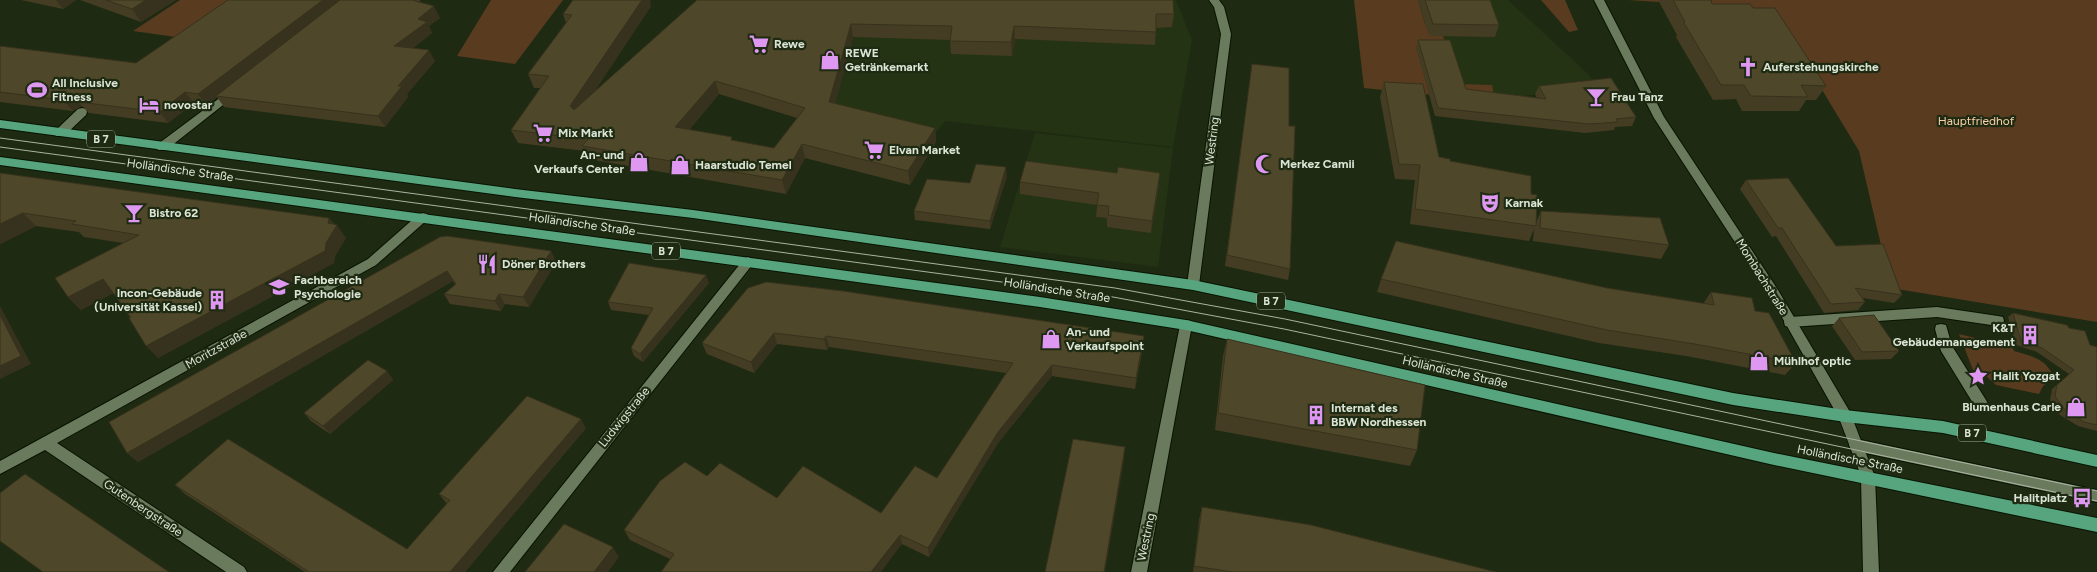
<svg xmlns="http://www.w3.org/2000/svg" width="2097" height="572" font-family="Figtree,sans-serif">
  <rect width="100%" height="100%" fill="#1e2b12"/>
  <path fill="#233313" d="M 708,0 L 1176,0 L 1192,40 L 1173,147 L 945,121 L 932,138 L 784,99 Z
    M 1354,0 L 1508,0 L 1588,74 L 1598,88 L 1483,100 L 1364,88 Z
    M 1035,133 L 1173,148 L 1158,267 L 1000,247 Z"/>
  <path fill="#593b20" d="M 180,0 L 243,0 L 183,38 L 133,31 Z
    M 491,0 L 563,0 L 515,64 L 457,56 Z
    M 1354,0 L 1418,0 L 1425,24 L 1439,24 L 1459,84 L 1492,85 L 1495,99 L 1483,100 L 1364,88 Z
    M 1541,0 L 1565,0 L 1578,30 L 1569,32 Z
    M 1628,0 L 2097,0 L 2097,322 L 1891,288 L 1859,151 L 1781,22 L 1737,7 Z
    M 1959,334 L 2012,347 L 2014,351 C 2032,356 2047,359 2054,378 L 2043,386 L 2039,394 L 1996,385 L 1985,375 L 1973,370 Z"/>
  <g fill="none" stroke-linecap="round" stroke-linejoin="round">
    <defs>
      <path id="service" d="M 82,108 L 86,109 L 87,112 L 86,115 L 64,136 L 56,136 L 54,133 L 56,130 L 78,109 Z
        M 1937,307 L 1998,316 L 2003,317 L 2004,321 L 2003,325 L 1998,326 L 1937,317 L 1790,327 L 1785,326 L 1784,322 L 1785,318 L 1790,317 Z
        M 1856,439 L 2097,490 L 2097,502 L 1856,451 L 1851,449 L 1849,445 L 1851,441 Z"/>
      <path id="pedestrian" d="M 1941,324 L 1946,325 L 1952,346 L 1986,400 L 1988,404 L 1986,408 L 1981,410 L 1976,408 L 1941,351 L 1935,329 L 1936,325 Z"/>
      <path id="minor" d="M 1209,0 L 1219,0 L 1224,7 L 1231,34 L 1199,285 L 1197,288 L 1189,288 L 1187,285 L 1221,34 L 1214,7 Z
        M 233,88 L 237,90 L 238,92 L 237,94 L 166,150 L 158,150 L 156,147 L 158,144 Z
        M 423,213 L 427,214 L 429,217 L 427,220 L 376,265 L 57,443 L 244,567 L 247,572 L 226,572 L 45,450 L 0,474 L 0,461 L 368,259 L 419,214 Z
        M 748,257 L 752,259 L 754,262 L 752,265 L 510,572 L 493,572 L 744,259 Z
        M 1186,320 L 1191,321 L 1192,325 L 1147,572 L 1131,572 L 1180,325 L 1181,321 Z
        M 1868,471 L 1873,473 L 1875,477 L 1879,572 L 1863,572 L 1861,477 L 1863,473 Z"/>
      <path id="tertiary" d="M 1594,0 L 1604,0 L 1664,117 L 1778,290 L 1850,412 L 1875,477 L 1873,481 L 1868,483 L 1863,481 L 1839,418 L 1770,296 L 1654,118 Z"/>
      <path id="primary" d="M 0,120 L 515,189 L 693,210 L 1193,280 L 1733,393 L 1845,410 L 1943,421 L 2097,455 L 2097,467 L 1943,433 L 1845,422 L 1733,405 L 1193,290 L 693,218 L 515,197 L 0,128 Z
        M 0,157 L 1040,297 L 1186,320 L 1774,453 L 2097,518 L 2097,532 L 1774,465 L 1186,330 L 1040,307 L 0,165 Z"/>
    </defs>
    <use href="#service" stroke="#081300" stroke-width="2"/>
    <use href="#pedestrian" stroke="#081300" stroke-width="2"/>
    <use href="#minor" stroke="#081300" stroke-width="2"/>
    <use href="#tertiary" stroke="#081300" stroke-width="2"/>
    <use href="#primary" stroke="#081300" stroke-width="2"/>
    <use href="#service" fill="#6a7a5d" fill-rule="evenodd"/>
    <use href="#pedestrian" fill="#6a7a5d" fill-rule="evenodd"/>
    <use href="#minor" fill="#6a7a5d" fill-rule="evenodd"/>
    <use href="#tertiary" fill="#6a7a5d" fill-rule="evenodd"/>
    <use href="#primary" fill="#56a57f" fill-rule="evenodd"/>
    <path stroke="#aab4a2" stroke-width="1" d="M 0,138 L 1115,288 L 1285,319 L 2097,491
      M 0,147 L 1113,297 L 1284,329 L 2097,501"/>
  </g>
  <path fill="#443d23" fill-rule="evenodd" d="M 21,0 L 76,0 L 63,9 Z
    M 80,0 L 176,0 L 141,22 Z
    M 228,0 L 421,0 L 418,2 L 440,18 L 429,26 L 432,33 L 413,48 L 435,61 L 407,94 L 408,97 L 385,127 L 224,107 L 217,97 L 206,105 L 194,103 L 168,123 L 89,113 L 82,106 L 73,111 L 0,102 L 0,46 L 136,63 Z
    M 697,0 L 1174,14 L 1172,27 L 1156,28 L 1155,45 L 1015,39 L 1012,56 L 951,54 L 950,40 L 853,37 L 835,104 L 935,128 L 936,142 L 910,185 L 805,158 L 786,194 L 588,159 L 585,151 L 518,143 L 511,130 L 540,88 L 534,88 L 528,74 L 566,23 L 563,14 L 651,6 L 594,92 ZM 719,94 L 797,118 L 774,148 L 733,140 L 689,130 Z
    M 1418,0 L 1490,0 L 1499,25 L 1495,37 L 1429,36 Z
    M 1658,0 L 1711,0 L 1712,4 L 1753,8 L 1826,86 L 1816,100 L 1806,100 L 1799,111 L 1742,111 L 1736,99 L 1713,100 L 1676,37 L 1677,35 Z
    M 1418,40 L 1466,89 L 1537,98 L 1535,94 L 1539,86 L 1636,117 L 1632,126 L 1615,127 L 1614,130 L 1585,133 L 1435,116 L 1416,48 Z
    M 1252,64 L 1290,269 L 1288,280 L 1225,266 Z
    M 1384,82 L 1439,157 L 1531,194 L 1536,223 L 1541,211 L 1669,245 L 1661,259 L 1533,241 L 1534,229 L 1529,241 L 1410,224 L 1415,180 L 1395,179 L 1380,97 Z
    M 0,173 L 329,218 L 334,224 L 346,238 L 335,256 L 334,263 L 158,358 L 113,293 L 81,310 L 68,297 L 123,243 L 84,237 L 79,232 L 36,226 L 0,244 Z
    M 1007,176 L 990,229 L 915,220 L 914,211 L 970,183 Z
    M 1746,180 L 1836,246 L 1902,295 L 1894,303 L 1863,298 L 1865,302 L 1858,310 L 1824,313 L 1776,236 L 1772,237 L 1740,189 Z
    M 1020,182 L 1159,185 L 1151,233 L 1107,227 L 1107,218 L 1096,217 L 1097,205 L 1020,194 Z
    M 440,237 L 551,251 L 556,262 L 529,307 L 505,304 L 501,311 L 450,304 L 444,294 L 455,285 L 453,281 L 138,462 L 127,453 Z
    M 1381,279 L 1607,288 L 1703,304 L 1711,292 L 1755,311 L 1796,363 L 1785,375 L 1686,356 L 1599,343 L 1377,292 Z
    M 709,283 L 643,362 L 634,356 L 631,348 L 649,315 L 611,310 L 608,302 Z
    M 748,288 L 1143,347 L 1135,389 L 1052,376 L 998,443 L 929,557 L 902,544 L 670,559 L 630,540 L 624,530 L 707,476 L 777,498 L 881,513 L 937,478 L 1006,373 L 829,347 L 827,350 L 777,344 L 754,373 L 707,354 L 702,343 Z
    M 2013,313 L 2069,328 L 2090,345 L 2097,347 L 2097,431 L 2078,426 L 2060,415 L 2050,400 L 2052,389 L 2069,374 L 2037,352 L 2016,345 L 2008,317 Z
    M 1839,318 L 1899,351 L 1891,359 L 1855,360 L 1832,326 Z
    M 1227,339 L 1417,450 L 1410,466 L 1215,430 L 1223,356 Z
    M 387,371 L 393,380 L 330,434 L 311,421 L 304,413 Z
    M 586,428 L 465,572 L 305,572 L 185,494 L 175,485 L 407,549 L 447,504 L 439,494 Z
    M 1202,507 L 1496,572 L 1193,572 L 1199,520 Z"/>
  <path fill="#37321d" d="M 56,0 L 76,0 L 63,9 Z
    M 146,0 L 176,0 L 141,22 L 132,9 Z
    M 323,0 L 344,0 L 216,96 L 217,97 L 206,105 L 198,94 Z
    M 642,0 L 650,0 L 651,6 L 576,120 L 570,106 Z
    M 434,6 L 440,18 L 429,26 L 432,33 L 400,57 L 394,46 L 418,19 Z
    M 851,24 L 853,37 L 832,116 L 829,102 Z
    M 1014,26 L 1015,39 L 1012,56 L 1011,42 Z
    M 429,50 L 435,61 L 407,94 L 408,97 L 385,127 L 378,116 L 398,86 Z
    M 715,81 L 719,94 L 680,141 L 675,127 Z
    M 185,92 L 194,103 L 168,123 L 160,112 Z
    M 73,95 L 82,106 L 73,111 L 63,100 Z
    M 935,128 L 936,142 L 910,185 L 908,171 Z
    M 802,144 L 805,158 L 786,194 L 782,180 Z
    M 1006,167 L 1007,176 L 990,229 L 990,221 Z
    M 1160,173 L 1159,185 L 1151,233 L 1152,221 Z
    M 23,213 L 36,226 L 0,244 L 0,224 Z
    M 329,218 L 336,227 L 337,225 L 346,238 L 335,256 L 334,263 L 158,358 L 146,346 L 328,223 Z
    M 551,251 L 556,262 L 529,307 L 523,297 Z
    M 447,271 L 453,281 L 138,462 L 127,453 Z
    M 706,275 L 709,283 L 643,362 L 640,354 Z
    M 103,279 L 116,292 L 81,310 L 68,297 Z
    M 499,294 L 505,304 L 501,311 L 495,301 Z
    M 0,306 L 31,364 L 0,379 Z
    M 774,333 L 777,344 L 754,373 L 751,362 Z
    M 826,336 L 829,347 L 827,350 L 824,339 Z
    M 1144,336 L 1143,347 L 1135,389 L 1136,378 Z
    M 1052,365 L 1052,376 L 998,443 L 929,557 L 928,548 L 998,432 Z
    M 387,371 L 393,380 L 330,434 L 323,426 Z
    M 581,419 L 586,428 L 465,572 L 450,572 Z
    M 1125,447 L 1124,460 L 1105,572 L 1104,572 Z
    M 900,535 L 902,544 L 881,572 L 871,572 Z
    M 613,547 L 619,557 L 608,572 L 594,572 Z"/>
  <path fill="#4f4729" stroke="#37321d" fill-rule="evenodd" d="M 106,0 L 146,0 L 132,9 Z
    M 228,0 L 323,0 L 198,94 L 185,92 L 160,112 L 79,102 L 78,97 L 73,95 L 63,100 L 0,92 L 0,46 L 136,63 Z
    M 340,0 L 412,0 L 434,6 L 418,19 L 427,22 L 394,46 L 429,50 L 398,86 L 402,86 L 378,116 L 216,96 Z
    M 573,0 L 642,0 L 570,106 L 574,110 L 697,0 L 1173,0 L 1174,14 L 1156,14 L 1156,32 L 1014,26 L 1011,42 L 950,41 L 952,26 L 851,24 L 829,102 L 935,128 L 908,171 L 802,144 L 782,180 L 582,146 L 588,139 L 511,130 L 549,76 L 528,74 L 572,15 L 563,14 ZM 715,81 L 750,91 L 805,108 L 774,148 L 731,140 L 732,137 L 675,127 Z
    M 1425,0 L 1490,0 L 1499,25 L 1433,24 Z
    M 1673,0 L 1711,0 L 1712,4 L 1750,4 L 1753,8 L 1775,8 L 1826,86 L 1801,85 L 1808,97 L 1751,96 L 1744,85 L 1721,85 L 1684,23 L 1685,22 Z
    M 1418,40 L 1450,40 L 1466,89 L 1546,99 L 1539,86 L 1611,78 L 1636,117 L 1616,119 L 1618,122 L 1589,124 L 1438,108 Z
    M 1252,64 L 1289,68 L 1289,126 L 1295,126 L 1290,269 L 1227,255 Z
    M 1384,82 L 1423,84 L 1439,157 L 1450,159 L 1450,161 L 1531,176 L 1531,194 L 1537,195 L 1536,226 L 1415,209 L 1420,165 L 1399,164 Z
    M 1026,161 L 1117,173 L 1118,167 L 1160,173 L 1152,221 L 1108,215 L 1109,206 L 1097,205 L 1099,193 L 1020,182 Z
    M 976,164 L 1006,167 L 990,221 L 914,211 L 927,179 L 970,183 Z
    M 0,173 L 329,218 L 328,223 L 337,225 L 326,243 L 325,251 L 146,346 L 129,318 L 131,317 L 103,279 L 68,297 L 55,278 L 139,235 L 72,224 L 76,221 L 23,213 L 0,224 Z
    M 1788,178 L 1836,246 L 1883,244 L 1902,295 L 1855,288 L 1865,302 L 1831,304 L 1782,228 L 1778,228 L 1746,180 Z
    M 1541,211 L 1660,218 L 1669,245 L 1540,228 Z
    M 447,236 L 551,251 L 523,297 L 499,294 L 495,301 L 444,294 L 456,284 L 447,271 L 127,453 L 109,422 L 440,237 Z
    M 1396,241 L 1607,288 L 1714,305 L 1711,292 L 1752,298 L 1755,311 L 1769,313 L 1796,363 L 1695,344 L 1607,330 L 1381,279 Z
    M 629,263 L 706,275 L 640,354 L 631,348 L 653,308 L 608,302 Z
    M 766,282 L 843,291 L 1144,336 L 1136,378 L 1052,365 L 998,432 L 928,548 L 900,535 L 871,572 L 661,572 L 674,554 L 624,530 L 660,481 L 685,462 L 707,476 L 720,463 L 777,498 L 803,466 L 881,513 L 915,466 L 937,478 L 1013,363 L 826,336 L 824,339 L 774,333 L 751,362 L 702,343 L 748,288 Z
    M 2013,313 L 2067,325 L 2069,328 L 2085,331 L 2090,345 L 2097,347 L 2097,425 L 2084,422 L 2065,410 L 2055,396 L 2057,385 L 2074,370 L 2042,348 L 2021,341 Z
    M 0,315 L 21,356 L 0,366 Z
    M 1874,315 L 1899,351 L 1862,352 L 1839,318 Z
    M 1227,339 L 1425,385 L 1417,450 L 1218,413 Z
    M 368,360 L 387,371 L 323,426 L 304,413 Z
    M 527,396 L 581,419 L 450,572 L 309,572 L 175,485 L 228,439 L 407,549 L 450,500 L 439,494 Z
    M 1073,439 L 1125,447 L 1104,572 L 1045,572 Z
    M 25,474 L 169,572 L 43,572 L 0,541 L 0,493 Z
    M 1202,507 L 1311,525 L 1496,572 L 1233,572 L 1194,566 Z
    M 564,524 L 613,547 L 594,572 L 525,572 Z"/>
  <defs>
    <symbol id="supermarket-bare" viewBox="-9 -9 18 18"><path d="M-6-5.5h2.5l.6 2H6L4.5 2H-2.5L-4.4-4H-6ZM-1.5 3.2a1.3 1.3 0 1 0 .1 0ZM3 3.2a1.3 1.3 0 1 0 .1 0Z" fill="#de98f2" stroke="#1e2b12" stroke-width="2.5" paint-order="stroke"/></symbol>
    <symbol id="shop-bare" viewBox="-9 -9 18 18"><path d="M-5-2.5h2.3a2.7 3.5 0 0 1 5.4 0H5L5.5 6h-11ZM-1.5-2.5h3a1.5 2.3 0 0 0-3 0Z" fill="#de98f2" stroke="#1e2b12" stroke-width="2.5" paint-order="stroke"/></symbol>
    <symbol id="church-bare" viewBox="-9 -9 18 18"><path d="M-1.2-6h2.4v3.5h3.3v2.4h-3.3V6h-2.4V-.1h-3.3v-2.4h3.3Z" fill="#de98f2" stroke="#1e2b12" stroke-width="2.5" paint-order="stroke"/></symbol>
    <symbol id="stadium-bare" viewBox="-9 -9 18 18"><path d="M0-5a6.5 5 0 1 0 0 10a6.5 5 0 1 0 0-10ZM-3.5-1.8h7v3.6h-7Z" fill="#de98f2" stroke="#1e2b12" stroke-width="2.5" paint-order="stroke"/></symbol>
    <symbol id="bar-bare" viewBox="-9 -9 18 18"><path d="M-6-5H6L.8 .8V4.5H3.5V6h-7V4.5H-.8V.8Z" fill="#de98f2" stroke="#1e2b12" stroke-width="2.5" paint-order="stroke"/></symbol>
    <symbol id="hotel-bare" viewBox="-9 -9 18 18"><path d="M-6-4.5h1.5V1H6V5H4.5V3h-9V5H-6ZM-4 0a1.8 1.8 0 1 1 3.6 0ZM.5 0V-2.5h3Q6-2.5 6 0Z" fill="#de98f2" stroke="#1e2b12" stroke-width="2.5" paint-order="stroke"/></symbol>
    <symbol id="mosque-bare" viewBox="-9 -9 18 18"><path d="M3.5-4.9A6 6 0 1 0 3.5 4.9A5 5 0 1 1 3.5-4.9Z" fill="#de98f2" stroke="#1e2b12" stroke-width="2.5" paint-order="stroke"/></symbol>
    <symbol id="theatre-bare" viewBox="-9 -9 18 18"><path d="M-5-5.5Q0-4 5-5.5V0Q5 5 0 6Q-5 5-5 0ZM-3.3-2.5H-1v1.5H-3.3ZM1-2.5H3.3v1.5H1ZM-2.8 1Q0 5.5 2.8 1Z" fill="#de98f2" stroke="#1e2b12" stroke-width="2.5" paint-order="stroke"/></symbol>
    <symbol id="restaurant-bare" viewBox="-9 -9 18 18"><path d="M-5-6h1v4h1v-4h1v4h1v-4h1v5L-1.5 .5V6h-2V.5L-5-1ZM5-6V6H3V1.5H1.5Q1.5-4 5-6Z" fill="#de98f2" stroke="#1e2b12" stroke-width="2.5" paint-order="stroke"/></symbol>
    <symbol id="university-bare" viewBox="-9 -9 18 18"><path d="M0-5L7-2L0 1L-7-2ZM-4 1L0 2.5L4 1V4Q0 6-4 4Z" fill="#de98f2" stroke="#1e2b12" stroke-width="2.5" paint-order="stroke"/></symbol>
    <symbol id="building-bare" viewBox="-9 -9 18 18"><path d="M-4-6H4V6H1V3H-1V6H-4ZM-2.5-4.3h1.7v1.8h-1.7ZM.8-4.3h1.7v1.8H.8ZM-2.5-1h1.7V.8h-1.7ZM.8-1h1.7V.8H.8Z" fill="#de98f2" stroke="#1e2b12" stroke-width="2.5" paint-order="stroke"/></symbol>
    <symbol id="sight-bare" viewBox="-9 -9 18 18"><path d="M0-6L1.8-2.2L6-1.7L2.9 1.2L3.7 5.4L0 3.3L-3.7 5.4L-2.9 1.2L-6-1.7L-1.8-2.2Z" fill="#de98f2" stroke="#1e2b12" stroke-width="2.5" paint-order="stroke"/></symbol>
    <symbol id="bus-bare" viewBox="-9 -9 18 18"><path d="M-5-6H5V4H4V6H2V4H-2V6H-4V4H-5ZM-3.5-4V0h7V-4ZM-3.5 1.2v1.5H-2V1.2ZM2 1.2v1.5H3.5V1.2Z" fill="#de98f2" stroke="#1e2b12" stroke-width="2.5" paint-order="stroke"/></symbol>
  </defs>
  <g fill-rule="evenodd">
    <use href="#supermarket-bare" x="745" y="30" width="28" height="28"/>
    <use href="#shop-bare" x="816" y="46" width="28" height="28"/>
    <use href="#church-bare" x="1734" y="53" width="28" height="28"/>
    <use href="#stadium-bare" x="23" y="76" width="28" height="28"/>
    <use href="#bar-bare" x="1582" y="83" width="28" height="28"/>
    <use href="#hotel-bare" x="135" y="91" width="28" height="28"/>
    <use href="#supermarket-bare" x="529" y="119" width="28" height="28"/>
    <use href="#supermarket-bare" x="860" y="136" width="28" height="28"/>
    <use href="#shop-bare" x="625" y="148" width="28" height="28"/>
    <use href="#mosque-bare" x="1251" y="150" width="28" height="28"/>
    <use href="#shop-bare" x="666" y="151" width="28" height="28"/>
    <use href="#theatre-bare" x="1476" y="189" width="28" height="28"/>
    <use href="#bar-bare" x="120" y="199" width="28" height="28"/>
    <use href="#restaurant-bare" x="473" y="250" width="28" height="28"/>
    <use href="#university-bare" x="265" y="273" width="28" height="28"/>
    <use href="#building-bare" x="203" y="286" width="28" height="28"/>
    <use href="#building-bare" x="2016" y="321" width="28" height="28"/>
    <use href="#shop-bare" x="1037" y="325" width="28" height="28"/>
    <use href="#shop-bare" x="1745" y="347" width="28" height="28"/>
    <use href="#sight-bare" x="1964" y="362" width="28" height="28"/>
    <use href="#shop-bare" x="2062" y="393" width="28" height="28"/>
    <use href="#building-bare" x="1302" y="401" width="28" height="28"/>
    <use href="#bus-bare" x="2068" y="484" width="28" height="28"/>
  </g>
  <g text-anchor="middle" stroke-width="4.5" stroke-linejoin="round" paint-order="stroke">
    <g fill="#1e2b12" stroke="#a3ad9a" stroke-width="1">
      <rect x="87" y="130.5" width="28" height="17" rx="4"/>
      <rect x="652" y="242.5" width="28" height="17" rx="4"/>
      <rect x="1257" y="292.5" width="28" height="17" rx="4"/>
      <rect x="1958" y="424.5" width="28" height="17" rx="4"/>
    </g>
    <g font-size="11" font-weight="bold" fill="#dce5d5">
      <text x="101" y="143">B 7</text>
      <text x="666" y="255">B 7</text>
      <text x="1271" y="305">B 7</text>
      <text x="1972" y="437">B 7</text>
    </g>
    <g font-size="12" font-weight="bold" fill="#dce5d5" stroke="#1e2b12" text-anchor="start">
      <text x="774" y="48">Rewe</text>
      <text x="845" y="57">REWE<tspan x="845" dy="14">Getränkemarkt</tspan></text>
      <text x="1763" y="71">Auferstehungskirche</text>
      <text x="52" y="87">All Inclusive<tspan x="52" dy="14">Fitness</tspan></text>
      <text x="1611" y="101">Frau Tanz</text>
      <text x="164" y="109">novostar</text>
      <text x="558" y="137">Mix Markt</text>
      <text x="889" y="154">Elvan Market</text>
      <text x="624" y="159" text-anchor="end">An- und<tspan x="624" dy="14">Verkaufs Center</tspan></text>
      <text x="1280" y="168">Merkez Camii</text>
      <text x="695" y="169">Haarstudio Temel</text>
      <text x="1505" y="207">Karnak</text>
      <text x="149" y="217">Bistro 62</text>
      <text x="502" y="268">Döner Brothers</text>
      <text x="294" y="284">Fachbereich<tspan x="294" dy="14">Psychologie</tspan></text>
      <text x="202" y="297" text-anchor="end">Incon-Gebäude<tspan x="202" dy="14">(Universität Kassel)</tspan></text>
      <text x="2015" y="332" text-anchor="end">K&amp;T<tspan x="2015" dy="14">Gebäudemanagement</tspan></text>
      <text x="1066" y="336">An- und<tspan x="1066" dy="14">Verkaufspoint</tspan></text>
      <text x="1774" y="365">Mühlhof optic</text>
      <text x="1993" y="380">Halit Yozgat</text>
      <text x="2061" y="411" text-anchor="end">Blumenhaus Carle</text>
      <text x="1331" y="412">Internat des<tspan x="1331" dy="14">BBW Nordhessen</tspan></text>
      <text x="2067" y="502" text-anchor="end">Halitplatz</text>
    </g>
    <g font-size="12" fill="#fdd0a9" stroke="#1e2b12">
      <text x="1976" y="125">Hauptfriedhof</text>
    </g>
    <g font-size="12" fill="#dce5d5" stroke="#1e2b12">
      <text transform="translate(1212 141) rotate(-83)" y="4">Westring</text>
      <text transform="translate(180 170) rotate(8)" y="4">Holländische Straße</text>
      <text transform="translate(582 224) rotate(8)" y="4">Holländische Straße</text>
      <text transform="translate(1762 277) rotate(58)" y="4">Mombachstraße</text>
      <text transform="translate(1057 290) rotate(9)" y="4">Holländische Straße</text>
      <text transform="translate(216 349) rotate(-29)" y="4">Moritzstraße</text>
      <text transform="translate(1455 372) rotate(13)" y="4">Holländische Straße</text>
      <text transform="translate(624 417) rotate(-51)" y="4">Ludwigstraße</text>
      <text transform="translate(1850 459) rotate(11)" y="4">Holländische Straße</text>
      <text transform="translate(143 508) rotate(34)" y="4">Gutenbergstraße</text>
      <text transform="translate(1146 537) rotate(-78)" y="4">Westring</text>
    </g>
  </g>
</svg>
